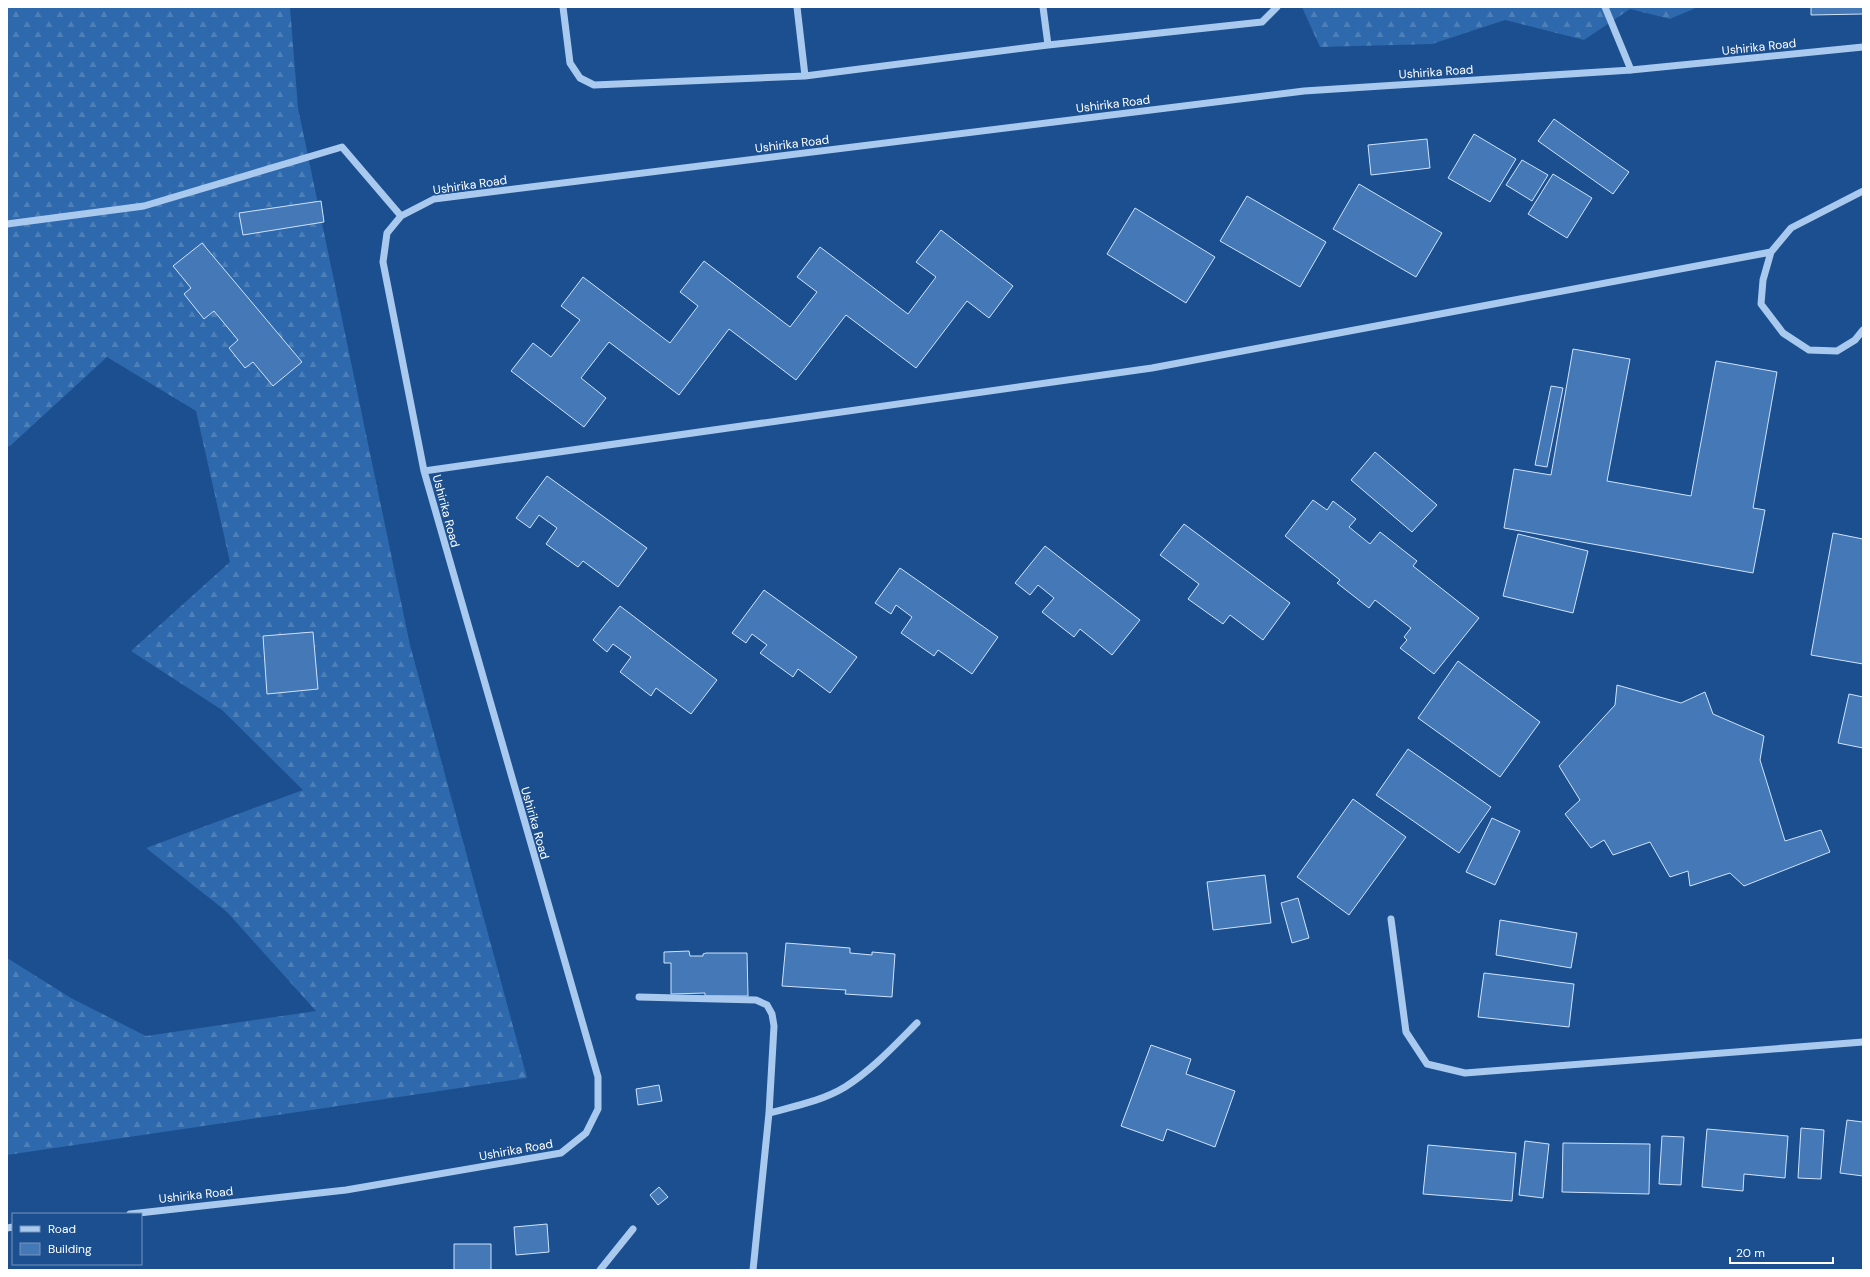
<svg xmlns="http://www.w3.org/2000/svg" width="1870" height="1277" font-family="'DM Sans',sans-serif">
  <defs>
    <pattern id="forest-firs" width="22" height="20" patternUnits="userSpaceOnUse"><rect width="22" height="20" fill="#2e69ad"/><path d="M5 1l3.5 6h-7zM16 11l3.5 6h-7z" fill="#4d80b9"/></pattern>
  </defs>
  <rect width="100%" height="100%" fill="#1b4f8f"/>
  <path fill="url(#forest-firs)" d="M 7,7 L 290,7 L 298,108 L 410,645 L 527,1078 L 7,1155 L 7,958 L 71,998 L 146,1036 L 316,1011 L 227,912 L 146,848 L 303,790 L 222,710 L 131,651 L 230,562 L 196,411 L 107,357 L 10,446 L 7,446 Z
    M 1302,7 L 1698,7 L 1670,19 L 1630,9 L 1584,40 L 1505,20 L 1432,44 L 1320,47 Z"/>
  <path fill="#4478b7" stroke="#cfe3fa" d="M 1811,7 L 1863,7 L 1863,14 L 1811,15 Z
    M 1554,119 L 1629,172 L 1613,194 L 1538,141 Z
    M 1474,134 L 1516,159 L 1490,202 L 1448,178 Z
    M 1427,139 L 1430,168 L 1371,175 L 1368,145 Z
    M 1522,160 L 1548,175 L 1532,201 L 1506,185 Z
    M 1553,174 L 1592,198 L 1567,238 L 1528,214 Z
    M 1359,184 L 1442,233 L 1416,277 L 1333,229 Z
    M 1247,196 L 1326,242 L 1300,287 L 1220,241 Z
    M 321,201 L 324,222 L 243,235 L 239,213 Z
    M 1135,208 L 1215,257 L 1186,303 L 1107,254 Z
    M 941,230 L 1013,286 L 989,318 L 967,301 L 916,368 L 846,315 L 796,380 L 729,329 L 679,395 L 609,342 L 581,378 L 606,398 L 584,427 L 511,371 L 533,343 L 551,357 L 580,320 L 561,306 L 583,277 L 670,343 L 698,306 L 680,292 L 704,261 L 790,327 L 817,292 L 797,277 L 820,247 L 908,314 L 936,277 L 916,262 Z
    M 202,243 L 302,362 L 273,386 L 253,362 L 245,368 L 229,348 L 238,340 L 214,311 L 204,319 L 184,294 L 191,288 L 173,266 Z
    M 1573,349 L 1630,359 L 1607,481 L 1691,496 L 1716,361 L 1777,372 L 1753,508 L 1765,510 L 1753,573 L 1504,528 L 1514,469 L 1551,475 Z
    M 1551,386 L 1563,388 L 1547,467 L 1535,465 Z
    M 1375,452 L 1437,505 L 1412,532 L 1351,480 Z
    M 547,476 L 647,548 L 618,587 L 583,561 L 578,567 L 546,544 L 557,528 L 539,515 L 530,528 L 516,518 Z
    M 1313,500 L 1327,510 L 1333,501 L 1356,519 L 1349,527 L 1370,544 L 1380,532 L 1417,561 L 1413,566 L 1479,618 L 1434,674 L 1400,648 L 1407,640 L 1404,637 L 1411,628 L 1375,600 L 1369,608 L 1337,583 L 1340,580 L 1285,536 Z
    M 1184,524 L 1290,603 L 1263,640 L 1230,615 L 1223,624 L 1188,599 L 1199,584 L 1160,555 Z
    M 1833,533 L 1863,539 L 1863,664 L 1811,655 Z
    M 1518,534 L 1588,551 L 1573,613 L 1503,596 Z
    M 1045,546 L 1140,620 L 1112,655 L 1080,629 L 1074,637 L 1042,612 L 1054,598 L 1038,585 L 1030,595 L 1015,583 Z
    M 900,568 L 998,637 L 972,674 L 938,650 L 934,656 L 901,633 L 912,617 L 896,605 L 891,614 L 875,603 Z
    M 764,590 L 857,657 L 830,693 L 798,669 L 793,677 L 760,653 L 767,645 L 752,634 L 746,643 L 732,633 Z
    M 620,606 L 717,680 L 691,714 L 656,688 L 651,696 L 620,672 L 631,657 L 613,644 L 607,652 L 593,640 Z
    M 313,632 L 318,689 L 267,694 L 263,636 Z
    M 1458,661 L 1540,722 L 1500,777 L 1418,718 Z
    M 1617,685 L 1681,703 L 1705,692 L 1713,714 L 1764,736 L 1760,760 L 1785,841 L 1821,830 L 1830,852 L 1744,886 L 1730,873 L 1690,886 L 1688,871 L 1670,877 L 1650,842 L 1613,855 L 1604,840 L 1591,848 L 1565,814 L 1580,800 L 1559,766 L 1615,705 Z
    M 1849,694 L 1863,697 L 1863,748 L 1838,743 Z
    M 1408,749 L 1491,807 L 1459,853 L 1376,795 Z
    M 1353,799 L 1406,837 L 1349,915 L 1297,877 Z
    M 1492,818 L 1520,831 L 1495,885 L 1466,872 Z
    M 1265,875 L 1271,923 L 1213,930 L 1207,882 Z
    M 1298,898 L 1309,938 L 1292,943 L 1281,903 Z
    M 1500,920 L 1577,933 L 1571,968 L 1496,955 Z
    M 786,943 L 850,948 L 850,953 L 872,955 L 872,952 L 895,954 L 892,997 L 845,994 L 846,990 L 782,986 Z
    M 689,951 L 690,956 L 703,956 L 703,954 L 706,953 L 747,953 L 748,996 L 705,996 L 705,993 L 671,994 L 671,963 L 664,963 L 664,952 Z
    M 1484,973 L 1574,984 L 1569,1027 L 1478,1017 Z
    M 1151,1045 L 1191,1059 L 1186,1074 L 1235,1091 L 1215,1147 L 1167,1129 L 1163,1141 L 1121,1126 Z
    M 659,1085 L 662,1101 L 638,1105 L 636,1089 Z
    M 1847,1120 L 1863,1122 L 1863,1176 L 1840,1173 Z
    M 1801,1128 L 1824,1130 L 1821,1179 L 1798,1178 Z
    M 1707,1129 L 1788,1136 L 1785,1178 L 1744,1174 L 1743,1191 L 1702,1187 Z
    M 1662,1136 L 1684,1137 L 1681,1185 L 1659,1184 Z
    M 1525,1141 L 1549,1144 L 1543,1198 L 1519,1195 Z
    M 1563,1143 L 1650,1144 L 1649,1194 L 1562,1192 Z
    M 1428,1145 L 1516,1153 L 1512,1201 L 1423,1194 Z
    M 659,1187 L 668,1197 L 658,1205 L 650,1195 Z
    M 547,1224 L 549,1252 L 516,1255 L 514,1227 Z
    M 454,1244 L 491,1244 L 491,1270 L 454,1270 Z"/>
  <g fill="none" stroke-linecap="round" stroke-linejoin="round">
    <path stroke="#a9c9ee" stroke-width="7" d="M 563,7 L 570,63 L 580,78 L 594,85 L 805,76 L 1048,45 L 1262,22 L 1277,7
      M 797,7 L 805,76
      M 1043,7 L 1048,45
      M 1605,7 L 1631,70
      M 1863,191 L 1791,228 L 1771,252 L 1763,280 L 1761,304 L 1783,333 L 1809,350 L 1837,351 L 1855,340 L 1863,330
      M 7,224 L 144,206 L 342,147 L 401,216
      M 424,471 L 1152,368 L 1771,252
      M 1391,919 L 1406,1032 L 1427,1064 L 1465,1073 L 1863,1042
      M 639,997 L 756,1000 L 767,1005 L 772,1014 L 774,1026 L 769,1113 L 753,1270
      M 769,1113 C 795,1106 822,1101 845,1087 C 872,1070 894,1046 917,1023
      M 130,1214 L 346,1190 L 561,1153 L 586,1133 L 598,1109 L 598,1077 L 424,471 L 383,262 L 387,233 L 401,216 L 434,199 L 1304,91 L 1631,70 L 1863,47
      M 7,1228 L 13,1227
      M 600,1270 L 633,1229"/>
  </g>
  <g text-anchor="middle" stroke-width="3" stroke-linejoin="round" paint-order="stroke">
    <g font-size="12" fill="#fff" stroke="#1b4f8f">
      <text transform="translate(1759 47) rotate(-6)" y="4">Ushirika Road</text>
      <text transform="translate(1436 72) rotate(-4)" y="4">Ushirika Road</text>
      <text transform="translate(1113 104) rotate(-7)" y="4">Ushirika Road</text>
      <text transform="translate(792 144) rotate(-7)" y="4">Ushirika Road</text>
      <text transform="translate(470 185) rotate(-8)" y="4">Ushirika Road</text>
      <text transform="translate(446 511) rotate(75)" y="4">Ushirika Road</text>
      <text transform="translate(535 823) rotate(74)" y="4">Ushirika Road</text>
      <text transform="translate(516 1150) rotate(-10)" y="4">Ushirika Road</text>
      <text transform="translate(196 1195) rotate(-6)" y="4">Ushirika Road</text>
    </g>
  </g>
  <rect width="1870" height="1277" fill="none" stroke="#ffffff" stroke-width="16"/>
  <rect x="12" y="1213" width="130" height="52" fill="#1b4f8f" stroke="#7695bc"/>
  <rect x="20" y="1226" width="20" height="6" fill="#a9c9ee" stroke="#7695bc"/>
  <text x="48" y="1233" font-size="12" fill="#ffffff">Road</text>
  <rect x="20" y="1243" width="20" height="12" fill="#4478b7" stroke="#7695bc"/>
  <text x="48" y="1253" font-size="12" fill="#ffffff">Building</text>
  <path d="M1730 1257v6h103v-6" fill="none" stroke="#ffffff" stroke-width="2"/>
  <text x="1736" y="1257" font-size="12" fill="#ffffff" stroke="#1b4f8f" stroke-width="3" paint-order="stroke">20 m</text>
</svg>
